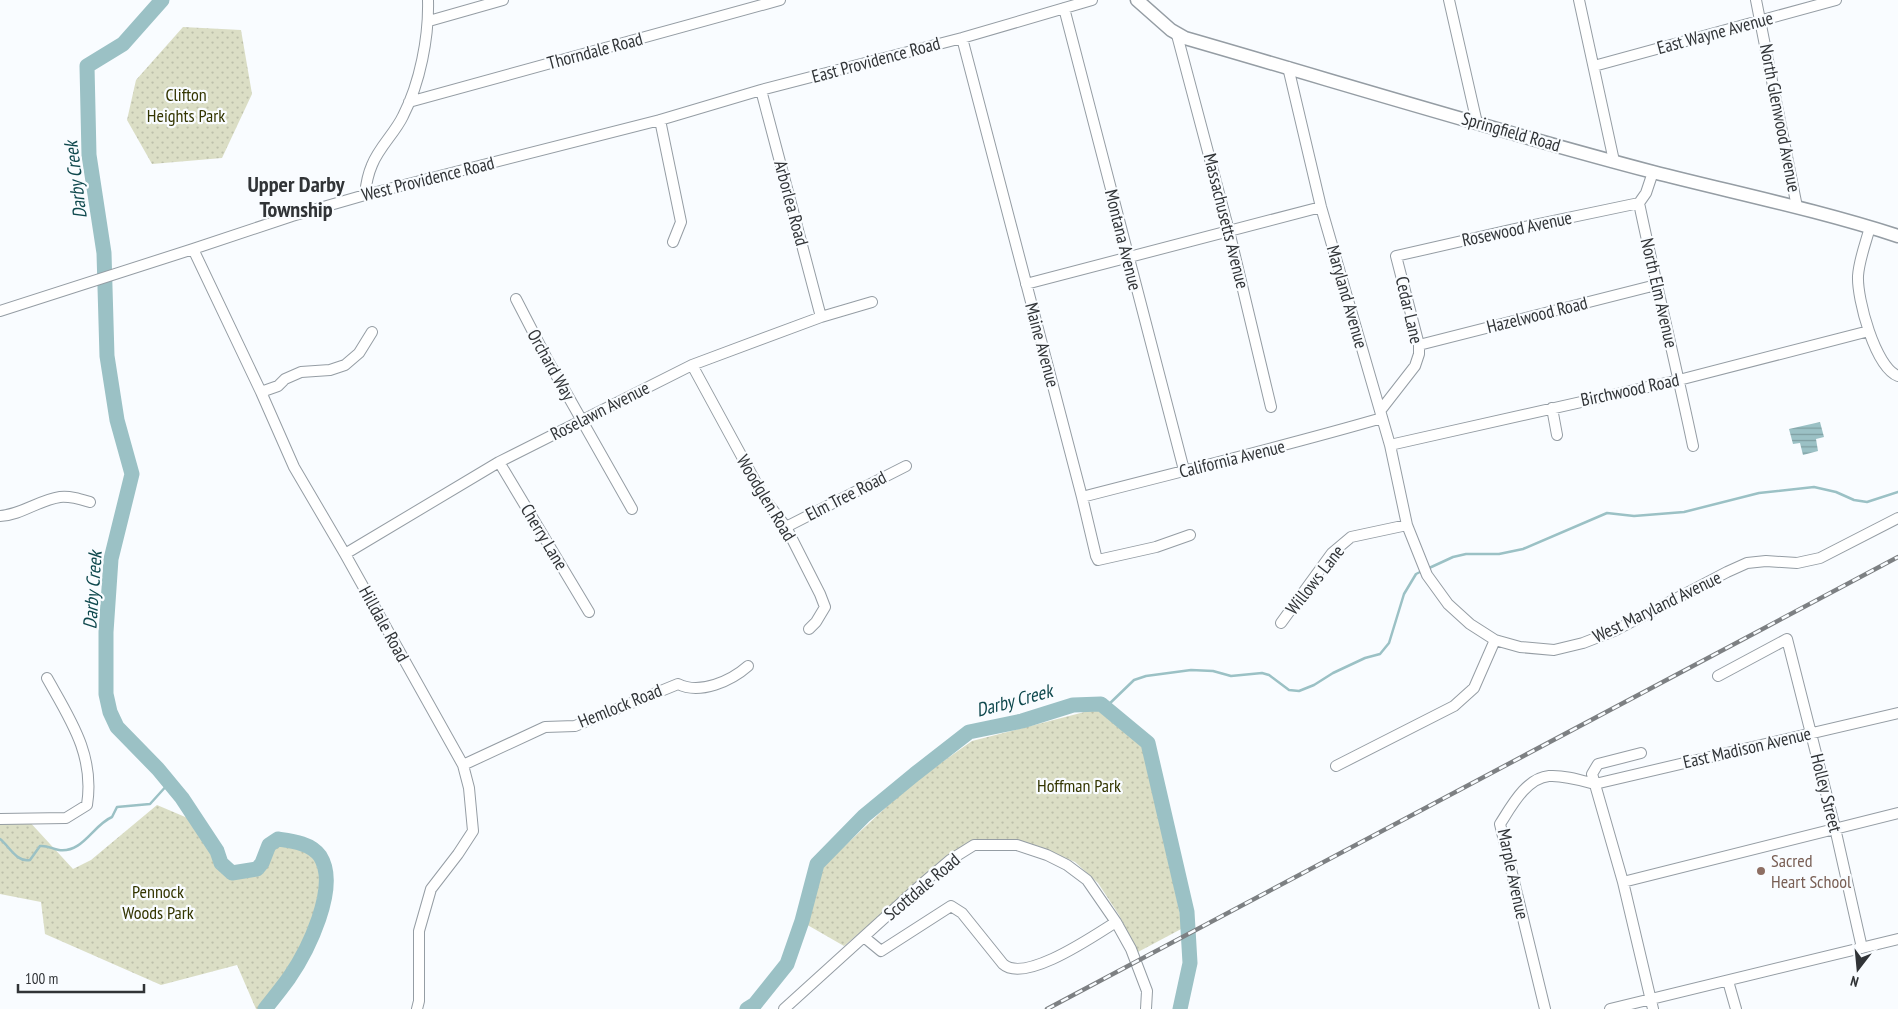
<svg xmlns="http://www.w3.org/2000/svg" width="1898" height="1009" font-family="'PT Sans Narrow',sans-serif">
  <defs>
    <pattern id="park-dots" width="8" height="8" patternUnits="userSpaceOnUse" patternTransform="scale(1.25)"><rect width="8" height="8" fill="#dbdec5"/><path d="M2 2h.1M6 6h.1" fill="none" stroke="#bcbfaa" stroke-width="1.8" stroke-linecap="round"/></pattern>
    <pattern id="water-rules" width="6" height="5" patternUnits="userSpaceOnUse" patternTransform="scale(1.25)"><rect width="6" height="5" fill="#9bc1c5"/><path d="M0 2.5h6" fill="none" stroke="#7f9ea1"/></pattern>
  </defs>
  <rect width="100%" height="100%" fill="#f9fcff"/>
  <path fill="url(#park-dots)" d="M 183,27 L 241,30 L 252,94 L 222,158 L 152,164 L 127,120 L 136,80 Z
    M 1096,709 L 1144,748 L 1183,928 L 1138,952 L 1119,915 L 1098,883 L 1075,862 L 1038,846 L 1018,843 L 964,845 L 844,946 L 804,923 L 822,867 L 911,784 L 972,741 Z
    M 157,805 L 197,822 L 217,851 L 221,863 L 232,872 L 257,868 L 262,863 L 269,845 L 278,839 C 292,841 311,843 320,856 C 340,886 307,952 289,978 C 281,989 273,999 265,1009 L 256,1009 L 237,965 L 161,985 L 45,934 L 41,902 L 0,894 L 0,819 L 27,819 L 73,869 L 91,860 Z"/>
  <path fill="url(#water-rules)" d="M 1820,422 L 1824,437 L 1816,439 L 1818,451 L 1803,455 L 1800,443 L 1793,444 L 1789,429 Z"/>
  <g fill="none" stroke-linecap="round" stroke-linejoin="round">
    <path stroke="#9bc1c5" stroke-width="2.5" d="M 1427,569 L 1453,557 L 1466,554 L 1499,554 L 1523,549 L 1607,513 L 1634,516 L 1684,512 L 1759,493 L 1814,487 L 1836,492 L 1854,500 L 1867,502 L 1898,492
      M 1106,707 L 1134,680 L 1146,676 L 1191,670 L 1213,671 L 1231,676 L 1262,673 L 1269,675 L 1289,690 L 1299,691 L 1314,685 L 1333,673 L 1365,658 L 1380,654 L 1389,643 L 1404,594 L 1416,574 L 1422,571
      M 0,839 C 9,846 17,863 30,860 L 40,846 C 47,845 52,849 59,850 C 83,853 93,825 112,817 L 117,807 L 150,804 L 169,783"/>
    <path stroke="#9bc1c5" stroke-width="15" d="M 162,0 L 123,44 L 87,66 L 89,155 L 104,253 L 107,356 L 117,420 L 132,474 L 111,559 L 106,632 L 106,694 L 110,712 L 117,727 L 158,769 L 182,798 L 217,851 L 221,863 L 232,873 L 257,869 L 262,863 L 269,845 L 278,839 C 292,841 311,843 320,856 C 340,887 307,952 289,978 C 281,989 273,999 265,1009
      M 747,1009 L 755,1004 L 787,964 L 802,921 L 817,864 L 864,816 L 915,774 L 969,732 L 1022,721 L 1073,705 L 1101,704 L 1148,743 L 1187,912 L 1190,963 L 1180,1009"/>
    <defs>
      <path id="minor" d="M 1449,0 L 1477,123
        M 1579,0 L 1614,161
        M 1756,0 L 1797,207
        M 1064,8 L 1184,470
        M 429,21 L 503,0
        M 1177,35 L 1229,231 L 1271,407
        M 962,38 L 1082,497 L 1096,556 L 1098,560 L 1156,547 L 1190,535
        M 1594,66 L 1836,0
        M 1288,67 L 1321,207 L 1390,445 L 1407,525 L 1427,575 L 1448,604 L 1470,624 L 1495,640 L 1520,647 L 1554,650 L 1583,643 L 1614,631 L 1727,572 L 1747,563 L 1766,561 L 1797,563 L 1820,558 L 1898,518
        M 761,90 L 821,317
        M 409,102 L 780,0
        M 660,120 L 681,222 L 673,242
        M 1653,172 L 1646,193 L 1639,203 C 1656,284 1676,365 1693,446
        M 365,195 C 366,184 368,174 372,165 C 379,147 395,133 403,116 C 420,83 429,37 428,0
        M 1870,227 C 1866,242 1859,260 1858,276 C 1857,299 1875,367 1898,376
        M 193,249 L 261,392 L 294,467 L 345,554 L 463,765 L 469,788 L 473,831 L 458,854 L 431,889 L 419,931 L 419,1001 L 417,1009
        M 1026,284 L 1321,207
        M 516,299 L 547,359 L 632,509
        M 0,311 L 193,249 L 292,216 L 365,195 L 660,120 L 761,90 L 962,38 L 1092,0
        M 1419,345 L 1656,285
        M 692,365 L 766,501 L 786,527 L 820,594 L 825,607 L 816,622 L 809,629
        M 261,392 L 278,386 L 285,379 L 301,372 L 330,370 L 345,365 L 359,353 L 372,332
        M 1552,408 L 1557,435
        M 1380,411 L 1415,366 L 1419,354 L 1419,345 L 1396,256 L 1510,230 L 1639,203
        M 1390,445 L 1679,380 L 1869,331
        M 499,462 L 589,612
        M 1082,497 C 1182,471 1282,447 1382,418
        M 0,516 C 21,515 39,500 60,497 C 71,496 80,499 90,502
        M 786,527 L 906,466
        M 345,554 L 499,462 L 692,365 L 821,317 L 872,302
        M 1281,623 L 1332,553 L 1351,537 L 1407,525
        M 1718,676 L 1787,639 L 1835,828 L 1862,948
        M 1641,753 L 1598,764 L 1592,774 L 1623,882 L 1653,1009
        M 463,765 L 545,727 L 575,726 L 678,684 C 700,695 731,681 748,666
        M 1336,766 L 1454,706 L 1474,688 L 1495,640
        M 0,819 L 66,818 L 87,805 C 95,755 70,719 47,678
        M 1623,882 L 1898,813
        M 864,937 L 881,951 L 951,906 L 962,913 L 1003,964 C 1025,984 1095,935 1116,922
        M 1728,981 L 1736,1009
        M 784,1009 L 923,883 L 950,860 L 974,845 L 1017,845 L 1047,855 L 1067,865 L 1087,880 L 1116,922 L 1131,949 L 1147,991 L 1146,1009
        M 1545,1009 L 1500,824 C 1511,807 1526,778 1549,776 C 1564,775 1580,780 1595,784 L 1898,713
        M 1610,1009 L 1898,939"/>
      <path id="major" d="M 1137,0 L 1171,30 L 1185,38 C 1341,83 1496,131 1653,172 C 1735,193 1818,210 1898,236"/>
    </defs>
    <use href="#minor" stroke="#959da4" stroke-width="12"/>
    <use href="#major" stroke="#959da4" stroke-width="15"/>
    <use href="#minor" stroke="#fff" stroke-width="10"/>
    <use href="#major" stroke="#fff" stroke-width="12"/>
    <defs>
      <path id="rail" d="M 1047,1009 L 1898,557"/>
    </defs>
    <use href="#rail" stroke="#7d8083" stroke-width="4.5"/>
    <use href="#rail" stroke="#f9fcff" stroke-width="2.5" stroke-dasharray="8" stroke-linecap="butt"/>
  </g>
  <circle fill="#8d6e63" stroke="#f9fcff" stroke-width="2" cx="1761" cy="871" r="5"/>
  <g text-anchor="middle" stroke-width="4.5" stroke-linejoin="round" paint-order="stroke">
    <g font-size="18" fill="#313437" stroke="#f9fcff">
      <text transform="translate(1715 33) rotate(-15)" y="6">East Wayne Avenue</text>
      <text transform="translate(595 51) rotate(-15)" y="6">Thorndale Road</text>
      <text transform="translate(876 60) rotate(-15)" y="6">East Providence Road</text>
      <text transform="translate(1780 118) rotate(79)" y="6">North Glenwood Avenue</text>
      <text transform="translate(1511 132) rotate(16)" y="6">Springfield Road</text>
      <text transform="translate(428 179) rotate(-14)" y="6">West Providence Road</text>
      <text transform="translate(791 203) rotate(75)" y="6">Arborlea Road</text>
      <text transform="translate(1226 221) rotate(76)" y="6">Massachusetts Avenue</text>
      <text transform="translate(1517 229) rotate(-12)" y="6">Rosewood Avenue</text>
      <text transform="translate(1123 240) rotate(76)" y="6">Montana Avenue</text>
      <text transform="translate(1659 293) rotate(77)" y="6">North Elm Avenue</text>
      <text transform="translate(1347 297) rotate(74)" y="6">Maryland Avenue</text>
      <text transform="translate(1409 310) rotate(77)" y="6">Cedar Lane</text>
      <text transform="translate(1537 315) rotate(-14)" y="6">Hazelwood Road</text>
      <text transform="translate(1042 345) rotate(75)" y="6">Maine Avenue</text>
      <text transform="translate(551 365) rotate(61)" y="6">Orchard Way</text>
      <text transform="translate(1630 390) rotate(-12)" y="6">Birchwood Road</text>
      <text transform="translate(600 411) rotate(-27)" y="6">Roselawn Avenue</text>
      <text transform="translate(1232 459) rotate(-14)" y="6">California Avenue</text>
      <text transform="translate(846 496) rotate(-27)" y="6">Elm Tree Road</text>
      <text transform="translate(766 498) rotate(59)" y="6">Woodglen Road</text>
      <text transform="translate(544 537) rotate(59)" y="6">Cherry Lane</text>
      <text transform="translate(1315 580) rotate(-52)" y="6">Willows Lane</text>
      <text transform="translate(1657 607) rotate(-26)" y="6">West Maryland Avenue</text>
      <text transform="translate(384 624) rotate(61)" y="6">Hilldale Road</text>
      <text transform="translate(620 706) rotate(-22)" y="6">Hemlock Road</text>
      <text transform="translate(1747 748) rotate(-13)" y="6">East Madison Avenue</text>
      <text transform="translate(1826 793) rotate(76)" y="6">Holley Street</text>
      <text transform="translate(1513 874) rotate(78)" y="6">Marple Avenue</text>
      <text transform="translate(922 887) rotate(-40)" y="6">Scottdale Road</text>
    </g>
    <g font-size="18" fill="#333500" stroke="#f9fcff">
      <text x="186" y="101">Clifton<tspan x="186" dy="21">Heights Park</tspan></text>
      <text x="1079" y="792">Hoffman Park</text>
      <text x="158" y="898">Pennock<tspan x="158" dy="21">Woods Park</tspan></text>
    </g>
    <g font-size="18" fill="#785e54" stroke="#f9fcff" text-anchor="start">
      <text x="1771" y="867">Sacred<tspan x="1771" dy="21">Heart School</tspan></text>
    </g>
    <g font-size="19" font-style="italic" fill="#0e484d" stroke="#f9fcff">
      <text transform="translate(75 180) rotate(-97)" y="7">Darby Creek</text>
      <text transform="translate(92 590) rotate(-86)" y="7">Darby Creek</text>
      <text transform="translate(1014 700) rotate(-15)" y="7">Darby Creek</text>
    </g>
    <g font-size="22" font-weight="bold" fill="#313437" stroke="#f9fcff">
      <text x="296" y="192">Upper Darby<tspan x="296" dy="25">Township</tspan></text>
    </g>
  </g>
  <g transform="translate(1858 969) rotate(196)" stroke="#f9fcff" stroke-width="4" paint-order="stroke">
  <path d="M0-4L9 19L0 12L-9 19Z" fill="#313437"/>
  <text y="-8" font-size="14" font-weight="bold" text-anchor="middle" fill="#313437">N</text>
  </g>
  <path d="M18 984v8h126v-8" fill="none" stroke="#313437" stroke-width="2.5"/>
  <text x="25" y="984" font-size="15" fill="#313437" stroke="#f9fcff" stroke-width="4" paint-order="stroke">100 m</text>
</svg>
